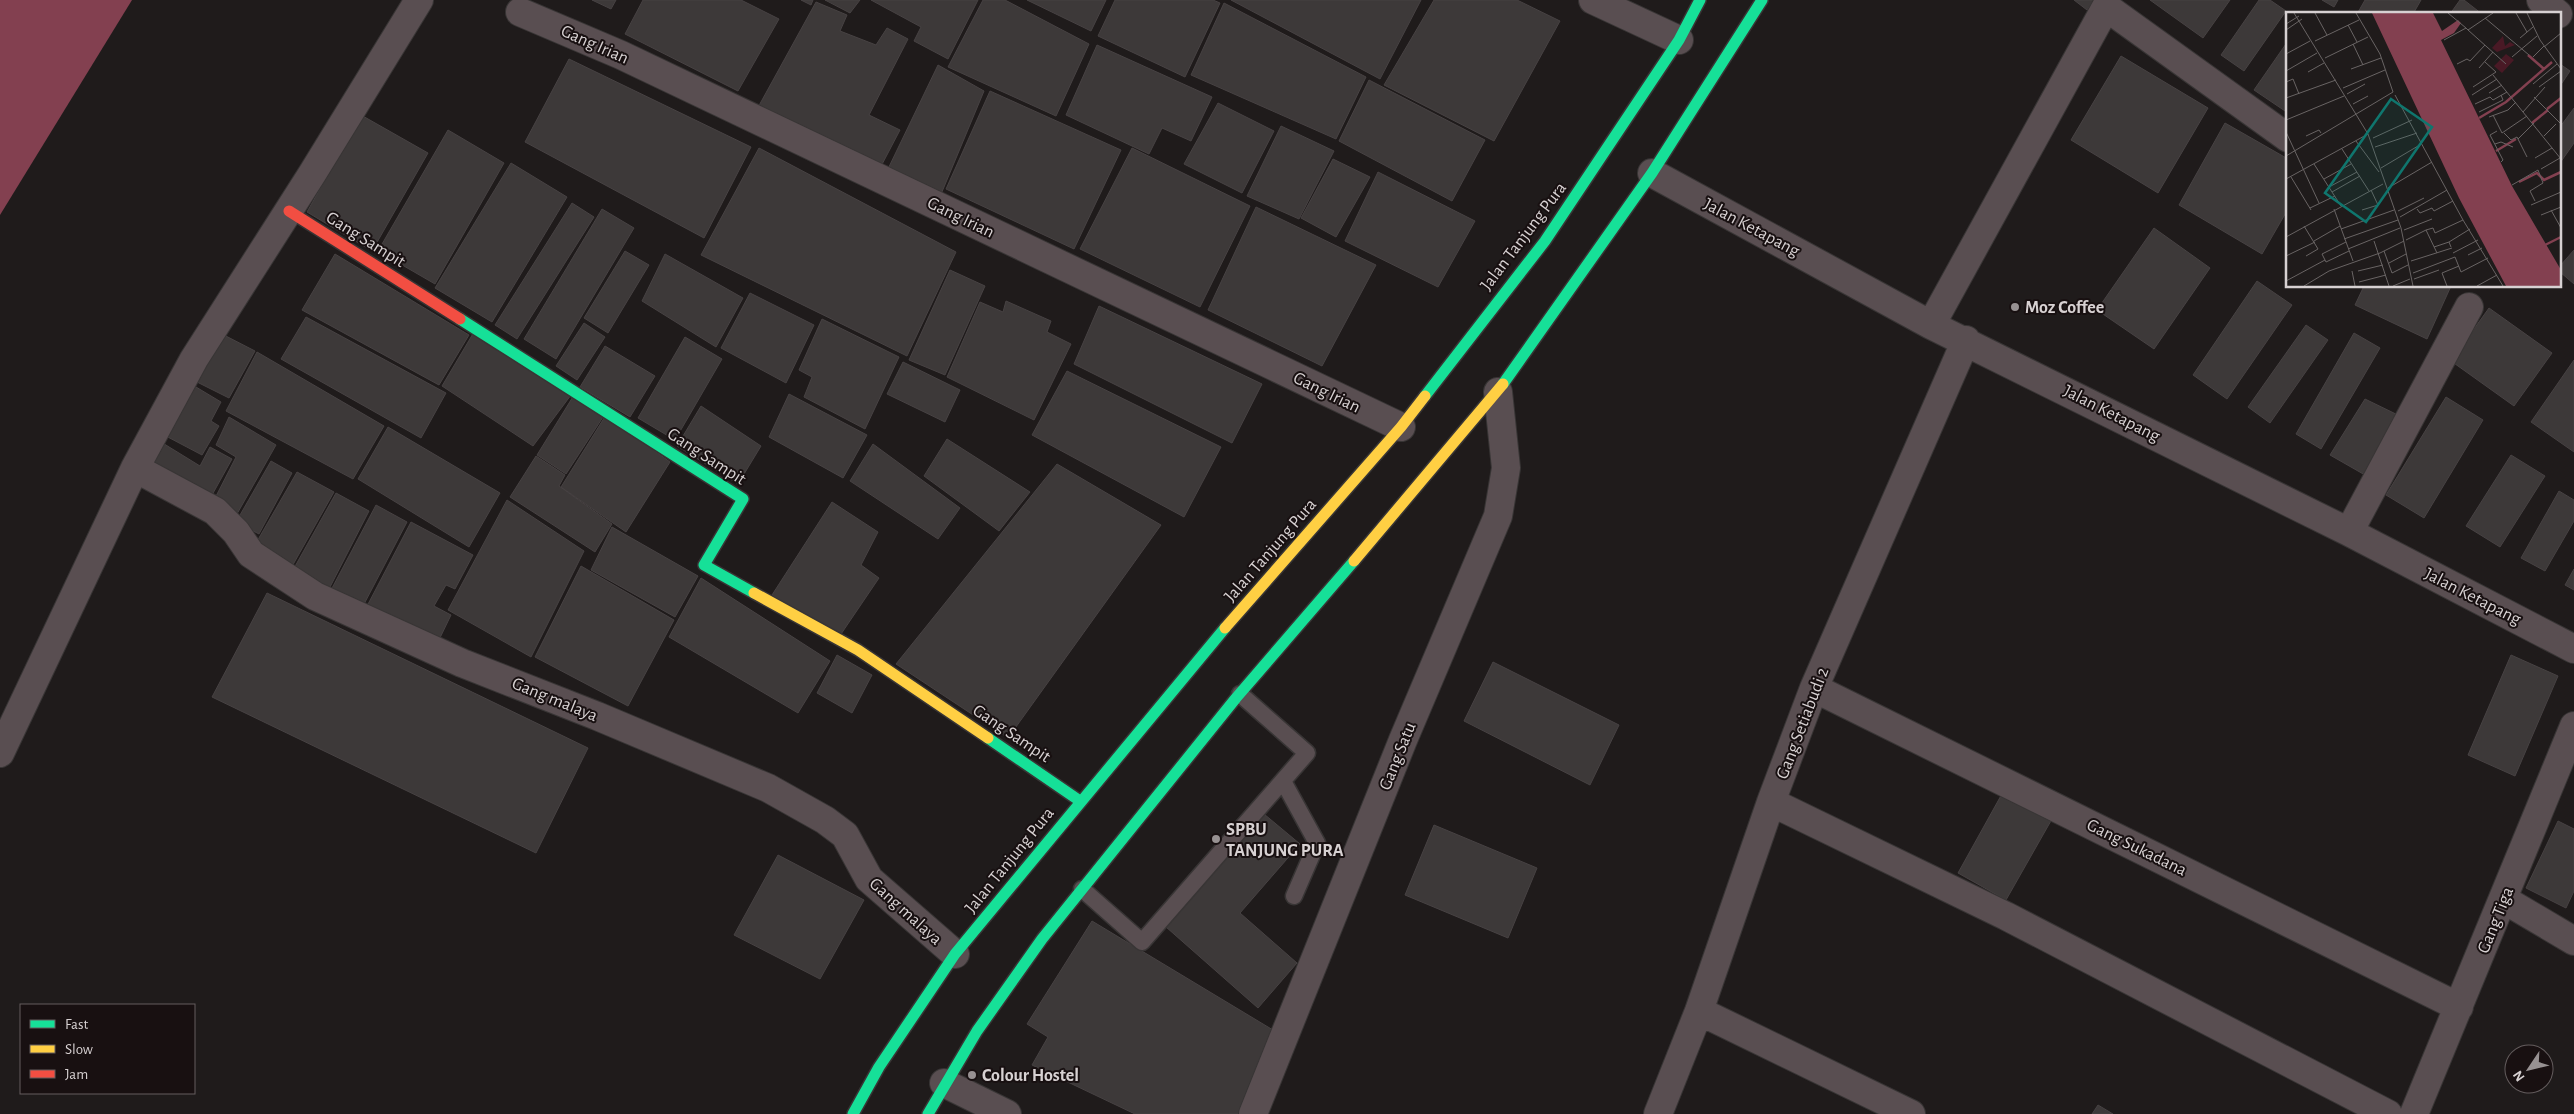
<svg xmlns="http://www.w3.org/2000/svg" width="2574" height="1114" font-family="'Alegreya Sans',sans-serif">
  <rect width="100%" height="100%" fill="#1f1b1b"/>
  <path fill="#834050" d="M 0,0 L 132,0 L 0,215 Z"/>
  <path fill="#3d3939" stroke="#474243" d="M 592,0 L 616,0 L 611,9 Z
    M 643,0 L 741,0 L 779,19 L 738,91 L 625,34 Z
    M 801,0 L 813,0 L 811,5 Z
    M 825,0 L 860,0 L 850,13 Z
    M 871,0 L 978,0 L 948,59 L 914,41 L 921,27 Z
    M 983,0 L 1005,0 L 1089,44 L 1056,116 L 948,67 Z
    M 1027,0 L 1106,0 L 1091,31 Z
    M 1115,0 L 1213,0 L 1220,3 L 1185,77 L 1098,36 Z
    M 1231,0 L 1421,0 L 1380,79 Z
    M 1434,0 L 1517,0 L 1560,21 L 1494,141 L 1384,85 Z
    M 2074,0 L 2094,0 L 2087,10 Z
    M 2150,0 L 2230,0 L 2203,38 Z
    M 2259,0 L 2270,0 L 2286,11 L 2244,71 L 2221,55 Z
    M 2322,0 L 2338,0 L 2334,7 Z
    M 2365,0 L 2421,0 L 2413,14 L 2357,14 Z
    M 2460,0 L 2464,0 L 2482,14 L 2450,14 Z
    M 816,2 L 847,15 L 840,31 L 876,45 L 887,28 L 908,39 L 869,115 L 900,130 L 878,172 L 756,111 Z
    M 1224,3 L 1366,77 L 1336,139 L 1191,75 Z
    M 2288,41 L 2288,113 L 2254,90 Z
    M 1097,45 L 1212,97 L 1191,141 L 1162,128 L 1149,154 L 1066,115 Z
    M 2121,56 L 2208,108 L 2158,193 L 2071,140 Z
    M 569,59 L 751,147 L 704,238 L 525,142 Z
    M 2560,64 L 2570,71 L 2560,86 Z
    M 938,65 L 984,91 L 939,199 L 886,173 Z
    M 1369,80 L 1485,140 L 1452,201 L 1339,141 Z
    M 990,91 L 1121,150 L 1074,249 L 946,189 Z
    M 1218,103 L 1274,131 L 1242,193 L 1184,164 Z
    M 2574,108 L 2574,143 L 2560,163 L 2560,127 Z
    M 361,115 L 428,153 L 372,251 L 307,212 Z
    M 2225,123 L 2288,159 L 2288,209 L 2262,254 L 2179,205 Z
    M 1281,126 L 1334,151 L 1299,219 L 1247,196 Z
    M 448,130 L 504,163 L 435,284 L 378,251 Z
    M 759,148 L 956,252 L 907,356 L 701,255 Z
    M 1132,148 L 1250,206 L 1200,307 L 1080,249 Z
    M 1333,159 L 1370,177 L 1336,237 L 1301,218 Z
    M 511,163 L 567,197 L 492,322 L 435,288 Z
    M 1378,172 L 1475,221 L 1438,287 L 1345,241 Z
    M 572,203 L 594,217 L 517,339 L 495,325 Z
    M 1256,207 L 1376,265 L 1322,366 L 1208,310 Z
    M 602,209 L 634,228 L 556,359 L 524,339 Z
    M 2154,228 L 2210,268 L 2154,349 L 2097,310 Z
    M 2574,250 L 2574,284 L 2560,272 L 2560,266 Z
    M 625,251 L 649,265 L 608,333 L 584,318 Z
    M 335,254 L 469,335 L 439,385 L 302,310 Z
    M 665,254 L 743,298 L 716,347 L 642,301 Z
    M 950,270 L 985,286 L 945,375 L 909,360 Z
    M 2257,281 L 2292,305 L 2227,399 L 2193,375 Z
    M 2364,286 L 2451,286 L 2427,339 L 2355,305 Z
    M 750,293 L 814,325 L 786,383 L 721,348 Z
    M 1006,301 L 1051,321 L 1047,332 L 1071,344 L 1034,420 L 947,377 L 980,302 L 1003,312 Z
    M 1099,306 L 1262,384 L 1232,443 L 1074,364 Z
    M 2489,308 L 2552,353 L 2514,406 L 2451,361 Z
    M 306,317 L 446,393 L 421,438 L 281,359 Z
    M 822,319 L 899,357 L 865,429 L 804,397 L 812,377 L 799,370 Z
    M 584,323 L 605,337 L 577,380 L 556,366 Z
    M 2306,325 L 2328,340 L 2270,423 L 2248,407 Z
    M 474,332 L 571,395 L 533,446 L 442,386 Z
    M 220,333 L 255,351 L 229,398 L 193,380 Z
    M 2354,333 L 2380,348 L 2321,449 L 2296,434 Z
    M 685,337 L 722,359 L 675,440 L 638,418 Z
    M 605,346 L 655,376 L 630,417 L 580,387 Z
    M 257,352 L 384,426 L 353,479 L 226,411 Z
    M 2574,360 L 2574,452 L 2531,422 Z
    M 903,362 L 960,390 L 945,422 L 887,394 Z
    M 1067,371 L 1221,447 L 1184,517 L 1032,435 Z
    M 191,384 L 221,402 L 211,421 L 219,426 L 202,455 L 164,435 Z
    M 789,394 L 867,435 L 843,478 L 769,437 Z
    M 574,395 L 605,414 L 566,474 L 537,455 Z
    M 2446,397 L 2483,420 L 2424,518 L 2386,495 Z
    M 2365,399 L 2402,417 L 2365,475 L 2330,455 Z
    M 701,406 L 761,446 L 738,484 L 677,446 Z
    M 606,415 L 670,462 L 626,532 L 561,487 Z
    M 229,417 L 276,445 L 233,521 L 211,506 L 236,457 L 216,445 Z
    M 388,427 L 500,493 L 469,547 L 358,479 Z
    M 947,439 L 1030,492 L 999,531 L 924,476 Z
    M 161,442 L 200,466 L 210,447 L 232,459 L 207,504 L 146,473 Z
    M 873,444 L 960,508 L 938,539 L 850,481 Z
    M 2511,455 L 2545,476 L 2500,547 L 2466,526 Z
    M 536,456 L 565,475 L 559,486 L 612,524 L 595,552 L 510,497 Z
    M 271,461 L 292,473 L 259,534 L 236,522 Z
    M 1057,464 L 1161,525 L 1008,738 L 896,664 Z
    M 297,472 L 334,492 L 290,570 L 252,550 Z
    M 2559,491 L 2574,500 L 2574,521 L 2545,571 L 2521,558 Z
    M 336,493 L 369,511 L 329,589 L 293,570 Z
    M 507,500 L 584,551 L 531,657 L 448,610 Z
    M 832,502 L 878,532 L 861,565 L 879,578 L 839,637 L 772,595 Z
    M 376,505 L 407,522 L 363,606 L 331,590 Z
    M 411,522 L 473,555 L 455,589 L 446,585 L 434,606 L 451,615 L 437,644 L 366,608 Z
    M 612,527 L 698,576 L 675,617 L 591,570 Z
    M 581,566 L 674,620 L 628,706 L 535,657 Z
    M 2574,569 L 2574,590 L 2565,585 Z
    M 701,578 L 830,661 L 798,713 L 669,637 Z
    M 267,593 L 588,748 L 536,853 L 212,697 Z
    M 837,655 L 872,675 L 852,713 L 817,693 Z
    M 2511,655 L 2558,676 L 2515,776 L 2468,755 Z
    M 1493,662 L 1619,725 L 1590,785 L 1464,721 Z
    M 2003,792 L 2052,819 L 2006,900 L 1958,873 Z
    M 1264,814 L 1300,844 L 1240,913 L 1297,963 L 1258,1008 L 1166,927 Z
    M 2558,821 L 2574,829 L 2574,891 L 2566,908 L 2526,888 Z
    M 1434,825 L 1537,868 L 1508,938 L 1405,895 Z
    M 778,855 L 864,900 L 820,979 L 734,935 Z
    M 1092,921 L 1273,1030 L 1238,1114 L 1135,1114 L 1032,1065 L 1048,1037 L 1027,1024 Z
    M 2098,1105 L 2113,1114 L 2092,1114 Z"/>
  <g fill="none" stroke-linecap="round" stroke-linejoin="round">
    <defs>
      <path id="lane" d="M 1283,781 L 1317,843 L 1294,896
        M 1082,889 L 1142,942 L 1307,753 L 1240,694"/>
      <path id="street" d="M 1593,0 L 1679,40
        M 2541,0 L 2558,14
        M 520,12 L 621,55 L 1401,427
        M 1652,173 L 1931,325 L 2349,532 L 2574,649
        M 1931,325 L 2106,7 L 2288,138
        M 135,468 L 215,511 L 236,532 L 251,554 L 315,596 L 462,663 L 597,716 L 768,788 L 825,820 L 845,835 L 869,879 L 955,954
        M 2349,532 L 2469,307
        M 1814,688 L 2459,1007
        M 0,753 L 135,468 L 194,359 L 312,174 L 419,0
        M 1771,802 L 2006,916 L 2388,1114
        M 2503,899 L 2574,941
        M 1699,1011 L 1911,1114
        M 944,1083 L 1007,1114
        M 1253,1114 L 1403,740 L 1498,516 L 1506,468 L 1498,392
        M 1658,1114 L 1699,1011 L 1771,802 L 1814,688 L 1966,340
        M 2414,1114 L 2574,726"/>
      <path id="fast" d="M 460,319 L 743,499 L 704,565 L 754,593
        M 1503,384 L 1652,173 L 1762,0
        M 1425,396 L 1545,241 L 1679,40 L 1700,0
        M 988,738 L 1080,801
        M 853,1114 L 879,1067 L 955,954 L 1225,628
        M 928,1114 L 977,1031 L 1042,939 L 1236,698 L 1354,561"/>
      <path id="slow" d="M 1354,561 L 1503,384
        M 754,593 L 858,650 L 988,738
        M 1225,628 L 1401,427 L 1425,396"/>
      <path id="jam" d="M 289,211 L 460,319"/>
    </defs>
    <use href="#lane" stroke="#383535" stroke-width="19"/>
    <use href="#street" stroke="#383535" stroke-width="30"/>
    <use href="#fast" stroke="#383535" stroke-width="14"/>
    <use href="#slow" stroke="#383535" stroke-width="14"/>
    <use href="#jam" stroke="#383535" stroke-width="14"/>
    <use href="#lane" stroke="#594e51" stroke-width="16"/>
    <use href="#street" stroke="#594e51" stroke-width="28"/>
    <use href="#fast" stroke="#16e098" stroke-width="11"/>
    <use href="#slow" stroke="#ffcf43" stroke-width="11"/>
    <use href="#jam" stroke="#f24e42" stroke-width="11"/>
  </g>
  <g fill="#979192" stroke="#181011" stroke-width="2">
    <circle cx="2015" cy="307" r="5"/>
    <circle cx="1216" cy="839" r="5"/>
    <circle cx="972" cy="1075" r="5"/>
  </g>
  <g text-anchor="middle" stroke-width="4" stroke-linejoin="round" paint-order="stroke">
    <g font-size="18" fill="#d7d1d2" stroke="#181011">
      <text transform="translate(595 44) rotate(24)" y="6">Gang Irian</text>
      <text transform="translate(961 217) rotate(26)" y="6">Gang Irian</text>
      <text transform="translate(1752 227) rotate(28)" y="6">Jalan Ketapang</text>
      <text transform="translate(1523 236) rotate(-53)" y="6">Jalan Tanjung Pura</text>
      <text transform="translate(366 239) rotate(32)" y="6">Gang Sampit</text>
      <text transform="translate(1327 392) rotate(26)" y="6">Gang Irian</text>
      <text transform="translate(2112 413) rotate(27)" y="6">Jalan Ketapang</text>
      <text transform="translate(707 456) rotate(33)" y="6">Gang Sampit</text>
      <text transform="translate(1270 550) rotate(-49)" y="6">Jalan Tanjung Pura</text>
      <text transform="translate(2473 596) rotate(27)" y="6">Jalan Ketapang</text>
      <text transform="translate(555 699) rotate(22)" y="6">Gang malaya</text>
      <text transform="translate(1802 723) rotate(-69)" y="6">Gang Setiabudi 2</text>
      <text transform="translate(1012 733) rotate(34)" y="6">Gang Sampit</text>
      <text transform="translate(1397 756) rotate(-68)" y="6">Gang Satu</text>
      <text transform="translate(2137 847) rotate(26)" y="6">Gang Sukadana</text>
      <text transform="translate(1009 860) rotate(-51)" y="6">Jalan Tanjung Pura</text>
      <text transform="translate(906 911) rotate(42)" y="6">Gang malaya</text>
      <text transform="translate(2495 920) rotate(-68)" y="6">Gang Tiga</text>
    </g>
    <g font-size="18" font-weight="bold" fill="#d7d1d2" stroke="#181011" text-anchor="start">
      <text x="2025" y="313">Moz Coffee</text>
      <text x="1226" y="835">SPBU<tspan x="1226" dy="21">TANJUNG PURA</tspan></text>
      <text x="982" y="1081">Colour Hostel</text>
    </g>
  </g>
  <g transform="translate(2286 12)">
    <rect width="275" height="275" fill="#1f1b1b"/>
    <path d="M 217,24 L 219,34 L 224,30 L 229,33 L 211,40 L 206,36 ZM 220,42 L 228,48 L 216,61 L 208,54 Z" fill="#491925"/>
    <path d="M 86,1 L 147,1 L 156,19 L 172,8 L 175,11 L 168,21 L 155,28 L 226,174 L 275,258 L 275,274 L 220,274 L 173,186 Z" fill="#834050"/>
    <path fill="none" stroke="#834050" stroke-width="2.5" d="M 242,43 L 258,57M 261,97 L 275,86M 193,106 L 220,90 L 266,50M 246,111 L 262,98M 210,139 L 230,127M 233,170 L 251,161 L 258,168 L 275,160M 259,233 L 275,225"/>
    <path fill="none" stroke="#696464" stroke-width="1" d="M 8,1 L 82,122 L 115,216 L 127,274M 29,1 L 41,23M 162,1 L 180,16M 230,1 L 241,20M 241,1 L 254,28 L 275,57M 199,6 L 243,43M 0,12 L 13,4M 62,13 L 71,30M 0,18 L 16,7M 182,18 L 220,52M 234,26 L 247,15M 158,28 L 180,16 L 182,18 L 207,1M 29,29 L 73,8M 67,32 L 77,53M 258,35 L 275,21M 0,42 L 24,29M 226,45 L 251,24M 247,45 L 258,34M 39,46 L 82,25M 171,52 L 181,47 L 184,49 L 199,33M 193,56 L 207,40M 65,57 L 95,46M 0,59 L 31,41M 22,60 L 38,51M 207,63 L 275,147M 0,70 L 7,67 L 13,82M 247,72 L 271,52M 187,75 L 210,60 L 199,50M 253,75 L 275,59M 57,76 L 99,58M 203,81 L 216,73M 61,82 L 79,72M 109,83 L 177,208M 186,83 L 211,67M 248,85 L 275,112M 0,86 L 50,68M 67,92 L 82,84M 189,92 L 204,85 L 207,88 L 221,80M 193,100 L 217,88 L 215,83M 237,100 L 259,75M 207,103 L 216,121 L 241,104M 203,105 L 222,98 L 230,90M 0,108 L 58,84M 211,119 L 204,123 L 217,148 L 215,150M 0,120 L 33,191M 218,121 L 225,128 L 231,125 L 241,145M 20,124 L 33,118 L 35,121M 258,124 L 270,112M 87,126 L 126,108M 232,127 L 248,111M 70,129 L 93,160M 209,132 L 215,130 L 227,135M 89,135 L 131,121M 56,137 L 83,179M 0,144 L 107,80 L 94,42 L 70,1M 249,146 L 266,136M 28,152 L 55,194M 95,156 L 132,134M 255,157 L 274,146M 5,165 L 25,198M 0,167 L 82,122M 38,167 L 65,152M 226,173 L 252,158 L 257,171 L 244,179 L 249,189M 43,175 L 71,160M 102,176 L 146,150M 46,180 L 74,164M 245,193 L 275,180M 24,196 L 49,184M 48,197 L 67,249M 131,197 L 134,201 L 146,196 L 148,199 L 167,189M 76,198 L 92,193 L 85,178M 265,198 L 275,216M 112,199 L 138,186M 255,203 L 275,195M 114,205 L 161,178M 18,214 L 32,237 L 20,244M 55,217 L 108,198M 118,218 L 146,207M 140,218 L 147,216 L 149,221 L 177,208 L 217,274M 0,225 L 97,172M 58,227 L 112,208M 120,228 L 140,218 L 151,241M 28,229 L 54,214M 88,229 L 103,274M 60,230 L 36,242 L 40,250 L 63,239M 163,230 L 184,217M 148,235 L 163,230 L 165,235M 62,237 L 114,216M 98,239 L 106,261 L 122,253M 167,241 L 192,228M 182,243 L 196,236M 0,244 L 29,230M 125,249 L 166,236M 103,251 L 120,242M 66,259 L 69,274M 72,259 L 97,253M 127,261 L 169,245 L 175,260 L 202,246M 128,267 L 153,258M 0,269 L 39,248M 73,270 L 100,263M 18,274 L 43,259 L 94,241 L 118,229M 107,274 L 124,267M 161,274 L 156,261 L 173,254M 191,274 L 211,263"/>
    <path fill="#0f766e" fill-opacity="0.15" stroke="#0f766e" stroke-width="2.5" d="M 105,87 L 146,115 L 80,210 L 39,181 Z"/>
    <rect width="275" height="275" fill="none" stroke="#d7d1d2" stroke-width="2.5"/>
  </g>
  <rect x="20" y="1004" width="175" height="90" fill="#181011" stroke="#645d5e"/>
  <rect x="30" y="1020" width="25" height="8" fill="#16e098" stroke="#645d5e"/>
  <text x="65" y="1029" font-size="15" fill="#d7d1d2">Fast</text>
  <rect x="30" y="1045" width="25" height="8" fill="#ffcf43" stroke="#645d5e"/>
  <text x="65" y="1054" font-size="15" fill="#d7d1d2">Slow</text>
  <rect x="30" y="1070" width="25" height="8" fill="#f24e42" stroke="#645d5e"/>
  <text x="65" y="1079" font-size="15" fill="#d7d1d2">Jam</text>
  <g transform="translate(2529 1069) rotate(235)"><circle r="24" fill="#181011" stroke="#645d5e"/>
  <path d="M0-4L9 19L0 12L-9 19Z" fill="#979192"/>
  <text y="-8" font-size="14" font-weight="bold" text-anchor="middle" fill="#d7d1d2">N</text>
  </g>
</svg>
